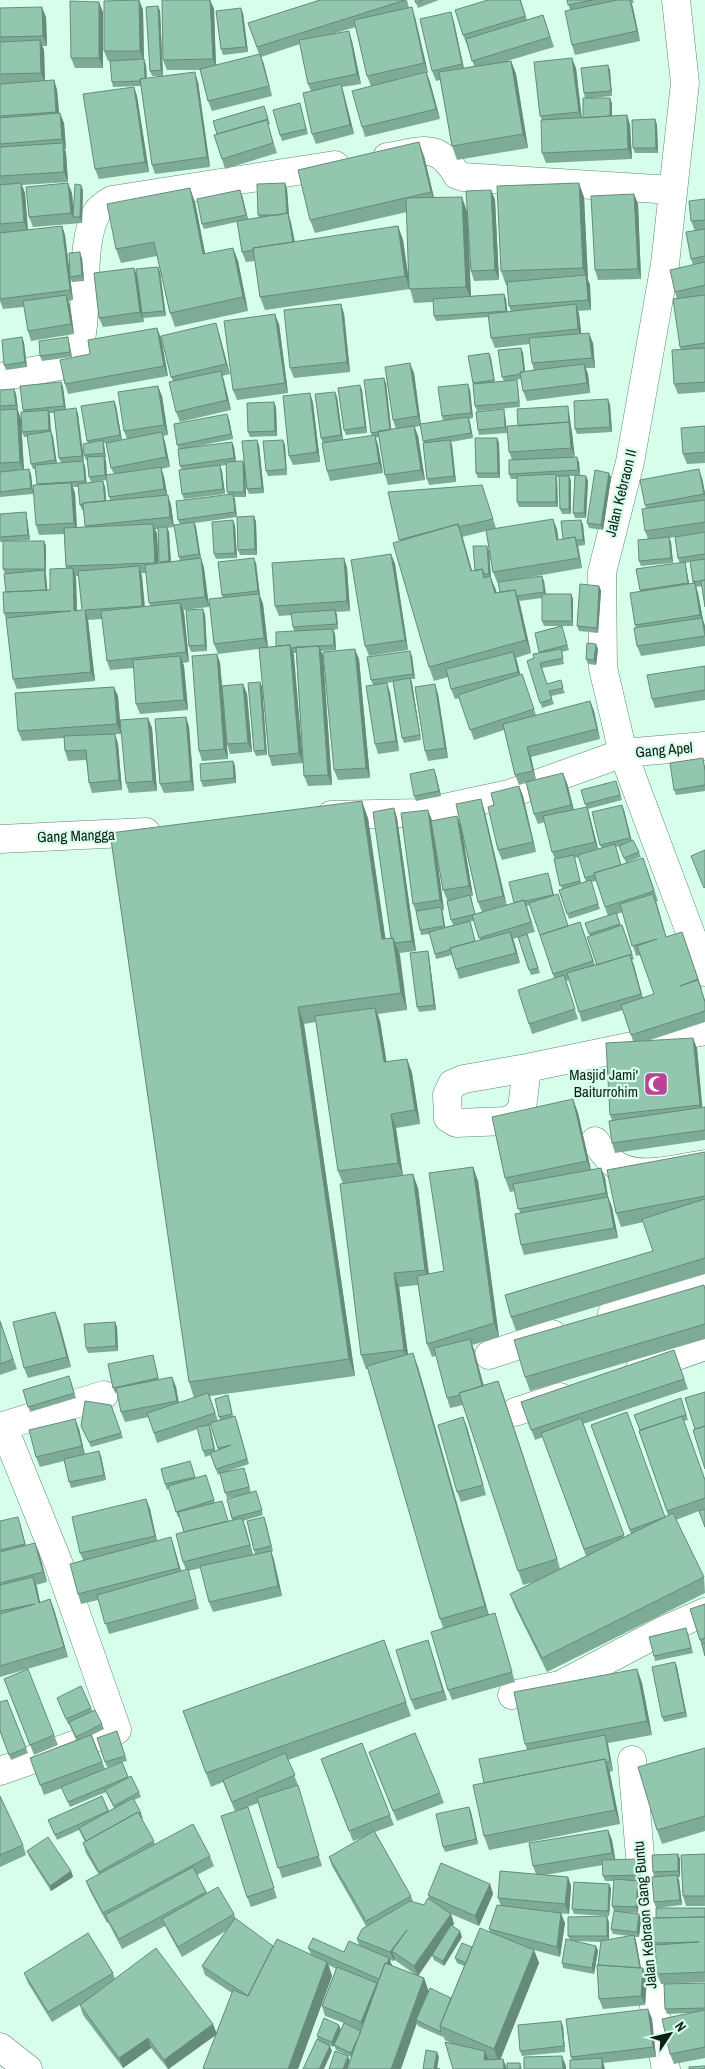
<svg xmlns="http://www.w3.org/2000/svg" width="705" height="2069" font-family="'Archivo Narrow',sans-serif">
  <rect width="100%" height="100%" fill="#d6feea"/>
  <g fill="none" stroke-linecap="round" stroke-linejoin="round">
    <defs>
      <path id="minor" d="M 676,0 L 685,83 L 665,264 L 630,462 L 602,572 L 603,668 L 623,753 L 705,972
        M 387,157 C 421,152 437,140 457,175 L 463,177 L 673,190
        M 0,377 L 65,365 L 75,361 C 93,316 76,251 97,212 C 100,207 107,203 112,200 L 335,165
        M 331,815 L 421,813 L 509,794 L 623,753 L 705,746
        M 0,839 L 146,832
        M 527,1068 L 522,1108 L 516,1116 L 507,1121 L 456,1123 L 448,1118 L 447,1095 L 452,1084 L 464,1079 L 527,1068 L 705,1031
        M 595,1141 C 601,1149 608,1160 616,1165 C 641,1180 678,1168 705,1164
        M 612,1314 L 705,1282
        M 489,1355 L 552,1334
        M 640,1369 L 705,1346
        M 515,1412 L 560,1397
        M 3,1426 L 104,1395
        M 0,1427 L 3,1426 L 58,1562 L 117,1730 L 0,1771
        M 512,1695 L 560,1685 L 662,1631 L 705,1612
        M 632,1760 L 651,1990 L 666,2069"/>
      <path id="major" d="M 0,2047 L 28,2069"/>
    </defs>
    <use href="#minor" stroke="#618575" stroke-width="29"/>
    <use href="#major" stroke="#618575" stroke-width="29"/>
    <use href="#minor" stroke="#fff" stroke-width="28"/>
    <use href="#major" stroke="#fff" stroke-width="28"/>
  </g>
  <path fill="#7eab96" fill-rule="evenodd" d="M 139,0 L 143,10 L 144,59 L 146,65 L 147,78 L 198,82 L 210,167 L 155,174 L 152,165 L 141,86 L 113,87 L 112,82 L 110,61 L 108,61 L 104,51 Z
    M 210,0 L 214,9 L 216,65 L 259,54 L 248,23 L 320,0 L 407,0 L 409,8 L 415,17 L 428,73 L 427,73 L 430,82 L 440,119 L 365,137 L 362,127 L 371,86 L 367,76 L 356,27 L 335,33 L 352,41 L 361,84 L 342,87 L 344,94 L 354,134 L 316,144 L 312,134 L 311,91 L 308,84 L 300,44 L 261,57 L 272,96 L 212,111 L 208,101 L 200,70 L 167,70 L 163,60 Z
    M 415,0 L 439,0 L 418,8 Z
    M 487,0 L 521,0 L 527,20 L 543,15 L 554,47 L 507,61 L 511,61 L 516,74 L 528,148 L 457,160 L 452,146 L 440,80 L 436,81 L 432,71 L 454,22 L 464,68 L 474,66 L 467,45 L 463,35 Z
    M 567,0 L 633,0 L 634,3 L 632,3 L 640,41 L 575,55 L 572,45 L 570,10 Z
    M 158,6 L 160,11 L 163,76 L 152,76 L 150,71 Z
    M 0,8 L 46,17 L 47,46 L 42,46 L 44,50 L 45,81 L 54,80 L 57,90 L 59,113 L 64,123 L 66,149 L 65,149 L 66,153 L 68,182 L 22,185 L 25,193 L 28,230 L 62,226 L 65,235 L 73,300 L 68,301 L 70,305 L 74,334 L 31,341 L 28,331 L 24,307 L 3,309 L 0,301 Z
    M 103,12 L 103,68 L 75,68 L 71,58 Z
    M 243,13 L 248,52 L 223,55 L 221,49 Z
    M 576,68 L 582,118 L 583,118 L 585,98 L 584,93 L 610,70 L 612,96 L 591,98 L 612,103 L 612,116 L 627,115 L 630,125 L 632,159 L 546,163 L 542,153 L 542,120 L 540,116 Z
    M 134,87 L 137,96 L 149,172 L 99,179 L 95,169 Z
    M 264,106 L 270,124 L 268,125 L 277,153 L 225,169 L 222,159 L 217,134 L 213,121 Z
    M 301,108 L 308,134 L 282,141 L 280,135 Z
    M 655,119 L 657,125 L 658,153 L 635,153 L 633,148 Z
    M 424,156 L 434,198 L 467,211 L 491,190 L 495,200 L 499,280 L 474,281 L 471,271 L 468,216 L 471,296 L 504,294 L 506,299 L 507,312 L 511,311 L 509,306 L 507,285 L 506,285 L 501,271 L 584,197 L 588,280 L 590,285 L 591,310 L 578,311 L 579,314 L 581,333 L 593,343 L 595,368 L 586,368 L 588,374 L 590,393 L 527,401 L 523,391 L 521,379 L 510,381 L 518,386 L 520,407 L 477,411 L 475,406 L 473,384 L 468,356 L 489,353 L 491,358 L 495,382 L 504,381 L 502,377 L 521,348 L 523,353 L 525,372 L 534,371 L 532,363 L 530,344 L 495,348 L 491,338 L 489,317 L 436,321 L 434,316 L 433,302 L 414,303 L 410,289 L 265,310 L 260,297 L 255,261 L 246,262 L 242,252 L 237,222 L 204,229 L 202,224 L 242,195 L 248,219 L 259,218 L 258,215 L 285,183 L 287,189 L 289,216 L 291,223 L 295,242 L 398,226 L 403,240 L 409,281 L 407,212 L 315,233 L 310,220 Z
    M 83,190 L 82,223 L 33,227 L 29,217 L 72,193 L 73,209 Z
    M 634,194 L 638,204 L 641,279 L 598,280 L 595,270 Z
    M 705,199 L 705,392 L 678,394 L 674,384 L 681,350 L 680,347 L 677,299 L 675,292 L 693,265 L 691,259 L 695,231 L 691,221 Z
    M 195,202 L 205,254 L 233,248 L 238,261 L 248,311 L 175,327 L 170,313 L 157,256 L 121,263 L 116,249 Z
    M 82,258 L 84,281 L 72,282 L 70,277 Z
    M 158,267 L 160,272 L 166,316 L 143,318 L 144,322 L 103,327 L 99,318 L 134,268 L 137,276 Z
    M 341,304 L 344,314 L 350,372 L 294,378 L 290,368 Z
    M 279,324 L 288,393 L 237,400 L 233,390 Z
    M 219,333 L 230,374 L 222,376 L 231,410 L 180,422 L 176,412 L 173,381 L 171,377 Z
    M 22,337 L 24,343 L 27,367 L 6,370 L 4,365 Z
    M 161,338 L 168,376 L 68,394 L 65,384 L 90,354 Z
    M 69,342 L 72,357 L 42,361 L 40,356 Z
    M 414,373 L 421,424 L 443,421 L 442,416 L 470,390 L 473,418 L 469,419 L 473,438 L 451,442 L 452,445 L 456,482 L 429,485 L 427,479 L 424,443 L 420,426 L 415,427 L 418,436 L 425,480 L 388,485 L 385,475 L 379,437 L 375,438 L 378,445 L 383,473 L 330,481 L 327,471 L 323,443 L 321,438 L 335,392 L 337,397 L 343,440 L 372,436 L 371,433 L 386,383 L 391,429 L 396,429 L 393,420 Z
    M 61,382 L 63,387 L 66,410 L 76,408 L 78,414 L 84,461 L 83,461 L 85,466 L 86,483 L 103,481 L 105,487 L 106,501 L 110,500 L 107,480 L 91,482 L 89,477 L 87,460 L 86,460 L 84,455 L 88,443 L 87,441 L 114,401 L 116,406 L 122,440 L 127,439 L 124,431 L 162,396 L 168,435 L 163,436 L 165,442 L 170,467 L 161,469 L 164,477 L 167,495 L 171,505 L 174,527 L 167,528 L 169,532 L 171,562 L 180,561 L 179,557 L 180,524 L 178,520 L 228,494 L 227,492 L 226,465 L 220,466 L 222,471 L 225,494 L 184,499 L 182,494 L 182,470 L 180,466 L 179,449 L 177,445 L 229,419 L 233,439 L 188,448 L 232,442 L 234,447 L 236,461 L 244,465 L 259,445 L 264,493 L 249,494 L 247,489 L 245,472 L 246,497 L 234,497 L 237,517 L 195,523 L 196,527 L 201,559 L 204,568 L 209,607 L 183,610 L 184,612 L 189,662 L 183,663 L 184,666 L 188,710 L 140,714 L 136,704 L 134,668 L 110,670 L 107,661 L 102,619 L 88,620 L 95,681 L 17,689 L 13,679 L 7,622 L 4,613 L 6,592 L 5,574 L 3,569 L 3,542 L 0,542 L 0,514 L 26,512 L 27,518 L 30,540 L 12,541 L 44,541 L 46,546 L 46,574 L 47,590 L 50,590 L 66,568 L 64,534 L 39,535 L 36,525 L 37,484 L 35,469 L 33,469 L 31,464 L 28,437 L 24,437 L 22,432 L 23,412 L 23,410 ZM 49,413 L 54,413 L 59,458 L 61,463 L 57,463 L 53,437 L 51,432 ZM 104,443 L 106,443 L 111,468 L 114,474 L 107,475 L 106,461 L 105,458 L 106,458 ZM 73,487 L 78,487 L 80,505 L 82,510 L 83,510 L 86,527 L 77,527 L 75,493 ZM 155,529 L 158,529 L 160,563 L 158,563 L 157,534 ZM 141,573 L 146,573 L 150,606 L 145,606 L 142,576 ZM 76,576 L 79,576 L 82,610 L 77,611 Z
    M 360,385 L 362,390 L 367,433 L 346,435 L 344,430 Z
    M 14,389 L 16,394 L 18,410 L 21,419 L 24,469 L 31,474 L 33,494 L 0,497 L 0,390 Z
    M 310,393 L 313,403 L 320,462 L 293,465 L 289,456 Z
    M 610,404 L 612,432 L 577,434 L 575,429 Z
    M 276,407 L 277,436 L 250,437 L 248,432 Z
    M 569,412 L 571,427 L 572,432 L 574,457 L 579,462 L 580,475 L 586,476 L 588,481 L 586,518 L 575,518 L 573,513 L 575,476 L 569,476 L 571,481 L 571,514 L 562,514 L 560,509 L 559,477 L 556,477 L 557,479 L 558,507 L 519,507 L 517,502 L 517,479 L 511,479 L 509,474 L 512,460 L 509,452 L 518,426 Z
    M 505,415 L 507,433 L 479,435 L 478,430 Z
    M 705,426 L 705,463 L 687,464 L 683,454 Z
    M 497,438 L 499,443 L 500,478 L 478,478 L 476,473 Z
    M 285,445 L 287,475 L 268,476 L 266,471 Z
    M 609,473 L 611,478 L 603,530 L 589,528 L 587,523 Z
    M 702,478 L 705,493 L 705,532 L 669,538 L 671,542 L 673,563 L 641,566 L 639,561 L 648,539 L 645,531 L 646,508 L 645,505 Z
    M 482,485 L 496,528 L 557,529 L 558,540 L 563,539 L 581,520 L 583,525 L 585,545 L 578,546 L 582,568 L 519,579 L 544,581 L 546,594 L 571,594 L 573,599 L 573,626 L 562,626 L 569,650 L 562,652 L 564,664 L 542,668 L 547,684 L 562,686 L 565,693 L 551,696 L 554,704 L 542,708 L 527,661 L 534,658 L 540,653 L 535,633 L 560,626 L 544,626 L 542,621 L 542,598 L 519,601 L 531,653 L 516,658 L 520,674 L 522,674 L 536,715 L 590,701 L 594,711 L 600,739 L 531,757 L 536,780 L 567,783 L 574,810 L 586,807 L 581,790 L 618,786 L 622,800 L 588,809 L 598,849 L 602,848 L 600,845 L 624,810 L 632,841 L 639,852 L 641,857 L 628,862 L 647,868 L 658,901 L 656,902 L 666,937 L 682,932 L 702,989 L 701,989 L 705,1000 L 705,1022 L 647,1041 L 697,1048 L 702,1108 L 705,1107 L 705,1140 L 615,1153 L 612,1143 L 612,1120 L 610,1115 L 633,1041 L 623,1010 L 582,1022 L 569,980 L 566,981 L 578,1019 L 532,1034 L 529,1024 L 554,978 L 530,905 L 527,906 L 535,932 L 527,934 L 540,973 L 531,975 L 518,937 L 526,935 L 513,939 L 520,963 L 459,979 L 452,955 L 436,959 L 430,934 L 421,935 L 420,930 L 416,912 L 413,904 L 432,821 L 460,824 L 484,809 L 506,905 L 514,903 L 550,878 L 554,895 L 568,926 L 580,922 L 595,965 L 597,965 L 590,936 L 585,923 L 608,916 L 596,881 L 591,882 L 600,909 L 569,919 L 559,890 L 562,889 L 555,859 L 552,852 L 545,822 L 538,824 L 534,814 L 526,783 L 519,785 L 515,775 L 504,730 L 474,740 L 459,698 L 455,699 L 451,689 L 448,677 L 434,681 L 429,667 L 400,541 ZM 486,531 L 493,572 L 497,582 L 498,582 L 500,592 L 496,593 L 491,578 L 489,551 L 475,571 L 472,571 L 462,537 ZM 462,831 L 478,902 L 482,912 L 475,914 L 471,896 L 473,896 ZM 434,838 L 443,890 L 447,900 L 451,920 L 453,925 L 463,923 L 445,927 L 442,911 L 444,910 ZM 619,846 L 626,863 L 621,865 L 616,847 ZM 579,857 L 586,882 L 581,883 L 574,858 ZM 623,912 L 636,956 L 640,955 L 654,994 L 643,998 L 632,960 L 634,959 L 622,925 L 621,926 L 617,914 ZM 470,921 L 474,921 L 480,940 L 475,941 Z
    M 254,516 L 256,522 L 257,555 L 240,555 L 238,550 Z
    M 235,525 L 237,558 L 216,559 L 214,554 Z
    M 705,532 L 705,607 L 702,586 L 696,587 L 698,593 L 703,620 L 705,626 L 705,646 L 641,656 L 637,646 L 636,627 L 635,625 L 640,591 L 636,569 L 680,563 L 678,558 ZM 690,562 L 693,583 L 689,584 L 686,567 L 685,563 Z
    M 391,554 L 395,564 L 408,650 L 369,656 L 365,646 Z
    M 344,558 L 347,568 L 350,611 L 336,612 L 337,615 L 338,629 L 333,630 L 335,634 L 336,650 L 321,651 L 323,656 L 332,785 L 308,786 L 304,776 L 296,653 L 293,653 L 303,763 L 272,766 L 269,756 L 259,649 L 218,654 L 214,644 L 223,598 L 222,595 L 256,563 L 260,596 L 263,604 L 268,647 L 276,646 L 294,631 L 293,627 L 292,615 L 279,616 L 275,606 Z
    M 599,586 L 601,591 L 598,633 L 579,631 L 577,626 Z
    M 205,614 L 207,651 L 191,652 L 189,646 Z
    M 598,649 L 596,665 L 588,664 L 586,659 Z
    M 217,654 L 220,663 L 222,686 L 243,684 L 247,694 L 252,752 L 230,754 L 227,744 L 223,700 L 228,759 L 202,761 L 199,751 Z
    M 412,656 L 415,679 L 411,679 L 412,683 L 421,740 L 404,743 L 402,738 L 393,682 L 387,683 L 390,693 L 399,751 L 378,754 L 375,744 L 373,685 L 371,680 Z
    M 359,659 L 370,778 L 338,780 L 334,770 Z
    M 705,666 L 705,700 L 655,708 L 652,699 Z
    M 260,682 L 262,687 L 267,755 L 256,756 L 254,751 Z
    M 438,694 L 448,758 L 428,761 L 425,751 Z
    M 118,696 L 121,734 L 115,734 L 118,744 L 122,790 L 92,793 L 89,783 L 86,760 L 68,761 L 65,751 L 64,738 L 22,741 L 18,731 Z
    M 186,717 L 189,727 L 194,791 L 164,793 L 160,784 Z
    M 148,718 L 152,728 L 157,791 L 129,793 L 126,783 Z
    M 233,761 L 235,766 L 236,783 L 203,787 L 201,781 Z
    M 705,765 L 705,791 L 676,795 L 674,790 Z
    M 436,775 L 441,796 L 416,801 L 414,796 Z
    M 519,786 L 523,796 L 536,852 L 502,860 L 498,850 L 494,805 Z
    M 394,808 L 397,818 L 416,951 L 399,953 L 407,1010 L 378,1014 L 380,1021 L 386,1062 L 407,1059 L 412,1073 L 420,1124 L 396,1128 L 403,1176 L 418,1188 L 429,1274 L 444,1271 L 473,1167 L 478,1181 L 499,1337 L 472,1345 L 483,1385 L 498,1381 L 560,1569 L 586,1556 L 543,1437 L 535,1440 L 521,1402 L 674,1350 L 688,1389 L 583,1424 L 624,1537 L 631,1534 L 591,1425 L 665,1517 L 668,1515 L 639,1431 L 681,1398 L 688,1420 L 684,1421 L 705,1480 L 705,1528 L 699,1511 L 676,1520 L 704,1577 L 705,1593 L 547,1672 L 515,1607 L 510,1594 L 534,1582 L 523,1585 L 463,1405 L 450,1408 L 447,1398 L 436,1356 L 432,1357 L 427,1344 L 418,1285 L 399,1287 L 408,1354 L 418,1367 L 489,1615 L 495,1613 L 515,1682 L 452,1700 L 448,1690 L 443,1628 L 440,1619 L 368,1369 L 366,1369 L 361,1355 L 343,1184 L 338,1171 L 316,1022 L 304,1024 L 355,1376 L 210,1396 L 218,1421 L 220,1420 L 219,1417 L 230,1401 L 233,1416 L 237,1421 L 249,1464 L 225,1472 L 246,1473 L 251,1493 L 227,1498 L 220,1474 L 218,1475 L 211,1455 L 205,1457 L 198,1429 L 157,1443 L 149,1417 L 125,1422 L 121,1412 L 117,1392 L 115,1393 L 113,1388 L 153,1355 L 159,1380 L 172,1377 L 176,1387 L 179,1403 L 194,1398 L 189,1382 L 110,833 L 368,818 L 385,939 L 391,938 ZM 211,1425 L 218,1450 L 215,1451 L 209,1426 Z
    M 429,956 L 436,1010 L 419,1012 L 417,1007 Z
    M 573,1099 L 578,1113 L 591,1170 L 601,1168 L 605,1178 L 608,1197 L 612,1207 L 618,1238 L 524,1255 L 521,1245 L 520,1213 L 515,1191 L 510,1192 L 505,1178 Z
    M 705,1152 L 705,1274 L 516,1331 L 511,1317 L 653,1251 L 644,1222 L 621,1227 L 616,1213 Z
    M 705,1289 L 705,1339 L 530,1391 L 525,1377 Z
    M 0,1321 L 17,1369 L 0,1375 Z
    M 59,1322 L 71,1367 L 28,1378 L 24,1368 Z
    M 115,1322 L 117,1327 L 118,1351 L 88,1353 L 86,1348 Z
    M 71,1381 L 76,1398 L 30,1412 L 23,1390 Z
    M 111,1405 L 123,1438 L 91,1447 L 81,1426 Z
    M 75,1419 L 79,1429 L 85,1454 L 101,1456 L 106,1480 L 71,1488 L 64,1461 L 40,1467 L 36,1457 Z
    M 467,1427 L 486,1495 L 461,1502 L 457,1492 Z
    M 192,1466 L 195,1478 L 206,1475 L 215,1503 L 228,1521 L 232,1520 L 227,1499 L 258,1496 L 263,1515 L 243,1521 L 253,1554 L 255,1554 L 254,1550 L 266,1522 L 273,1551 L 271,1552 L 274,1560 L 282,1596 L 213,1612 L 209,1602 L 201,1568 L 188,1571 L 199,1609 L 109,1634 L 98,1600 L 81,1604 L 78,1594 L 83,1560 L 80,1553 L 146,1499 L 150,1509 L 157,1541 L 174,1547 L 181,1571 L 186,1570 L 183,1562 L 184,1532 L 180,1517 L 178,1517 L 169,1489 L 167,1490 L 165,1484 Z
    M 0,1521 L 20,1523 L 26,1546 L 39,1553 L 47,1582 L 36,1585 L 40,1602 L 50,1599 L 68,1657 L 0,1677 Z
    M 705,1604 L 705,1656 L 690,1609 Z
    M 688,1633 L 693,1653 L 655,1661 L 654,1656 Z
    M 384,1640 L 411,1716 L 288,1760 L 298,1785 L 298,1786 L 322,1866 L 282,1878 L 258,1803 L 245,1808 L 248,1807 L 251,1817 L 277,1898 L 251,1907 L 247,1897 L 235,1811 L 223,1782 L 211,1787 L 183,1711 Z
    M 428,1640 L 447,1700 L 415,1710 L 411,1700 Z
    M 675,1662 L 677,1667 L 687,1717 L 664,1722 L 662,1717 Z
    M 637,1669 L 642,1683 L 652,1735 L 608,1743 L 613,1771 L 609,1772 L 620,1824 L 489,1850 L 484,1836 L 484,1783 L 527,1750 L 525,1744 Z
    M 4,1679 L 54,1735 L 58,1745 L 34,1755 Z
    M 57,1698 L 91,1708 L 92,1711 L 102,1724 L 104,1729 L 92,1735 L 105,1769 L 117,1764 L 107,1767 L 97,1738 L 117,1731 L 127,1761 L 122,1762 L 128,1777 L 139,1792 L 141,1797 L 134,1800 L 141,1813 L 143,1818 L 142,1819 L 155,1844 L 210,1856 L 214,1866 L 197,1875 L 207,1893 L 234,1914 L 236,1920 L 273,1946 L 311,1954 L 308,1948 L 344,1952 L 359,1945 L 357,1939 L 366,1926 L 332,1866 L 329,1857 L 364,1837 L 353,1841 L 321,1759 L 362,1743 L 394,1825 L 375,1832 L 411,1896 L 413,1902 L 424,1905 L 429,1899 L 428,1895 L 490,1884 L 493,1894 L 479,1926 L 451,1914 L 454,1924 L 452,1926 L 462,1937 L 444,1966 L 434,1960 L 432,1955 L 418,1976 L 424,1978 L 428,1991 L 451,1998 L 464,1966 L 457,1963 L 455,1958 L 472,1947 L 490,1932 L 489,1929 L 501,1906 L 498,1898 L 536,1874 L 533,1866 L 608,1830 L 612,1840 L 615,1860 L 640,1864 L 641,1880 L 634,1880 L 638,1881 L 639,1886 L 638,1913 L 624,1912 L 641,1919 L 639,1937 L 635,1937 L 641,1968 L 647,1978 L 645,2005 L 603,2009 L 599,1999 L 598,1965 L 601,1942 L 575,1941 L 596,1946 L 598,1951 L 594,1974 L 563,1968 L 562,1963 L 570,1940 L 568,1936 L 609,1922 L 609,1940 L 629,1936 L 613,1934 L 611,1929 L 614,1911 L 612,1906 L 614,1881 L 605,1881 L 603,1876 L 603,1865 L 545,1875 L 568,1877 L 571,1886 L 569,1914 L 555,1913 L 565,1923 L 560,1957 L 534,1950 L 539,1963 L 500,2059 L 503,2059 L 507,2069 L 520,2063 L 522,2069 L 453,2069 L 453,2044 L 445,2040 L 443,2036 L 443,2037 L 418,2026 L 417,2023 L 351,2057 L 336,2050 L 334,2045 L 333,2047 L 329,2045 L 332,2051 L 318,2040 L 317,2036 L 341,2030 L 344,2023 L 325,2016 L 322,2006 L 336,1969 L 329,1965 L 332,1976 L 298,2069 L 204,2069 L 203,2068 L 216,2035 L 169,2069 L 168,2069 L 151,2048 L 123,2068 L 83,2015 L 80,2005 L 52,2022 L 28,1983 L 24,1973 L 113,1973 L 115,1979 L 216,2034 L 232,1993 L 205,1975 L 202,1966 L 226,1931 L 182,1957 L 165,1926 L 122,1949 L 108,1922 L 107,1923 L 90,1891 L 86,1881 L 99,1875 L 86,1853 L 83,1843 L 85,1842 L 79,1830 L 57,1840 L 48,1820 L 102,1796 L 109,1811 L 114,1808 L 106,1792 L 70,1807 L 62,1788 L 44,1795 L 30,1758 L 76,1740 L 69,1724 L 68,1724 ZM 395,1959 L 396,1961 L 416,1975 L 392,1966 L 390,1960 L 394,1961 Z
    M 7,1700 L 28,1753 L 11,1760 L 0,1731 Z
    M 705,1748 L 705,1831 L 662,1844 L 657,1830 Z
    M 369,1752 L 440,1793 L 444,1803 L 397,1821 Z
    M 0,1796 L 23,1845 L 26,1855 L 0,1867 Z
    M 471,1812 L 478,1844 L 445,1852 L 443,1847 Z
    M 27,1851 L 71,1871 L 73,1877 L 51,1891 L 29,1856 Z
    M 678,1854 L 680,1859 L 680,1877 L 678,1877 L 679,1880 L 682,1905 L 656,1908 L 654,1902 L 654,1877 L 653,1872 Z
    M 705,1854 L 705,1906 L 686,1906 L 683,1896 Z
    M 609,1884 L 611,1889 L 609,1916 L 574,1914 L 572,1909 Z
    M 705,1908 L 705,1982 L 661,1984 L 657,1974 L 656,1953 L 652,1943 L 656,1918 Z
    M 705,1983 L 705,2058 L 674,2064 L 670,2054 L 690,2013 L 667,2014 L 665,2009 Z
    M 648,2009 L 652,2019 L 656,2057 L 603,2063 L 572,2060 L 571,2057 Z
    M 563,2026 L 565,2052 L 522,2056 L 520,2051 Z"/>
  <path fill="#668b7a" d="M 139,0 L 143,10 L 144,61 L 140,51 Z
    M 210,0 L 214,9 L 216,69 L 213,59 Z
    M 630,0 L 633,8 L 640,41 L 637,31 Z
    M 99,2 L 103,12 L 103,68 L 99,58 Z
    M 158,6 L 160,11 L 163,76 L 161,70 Z
    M 42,7 L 46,17 L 47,46 L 43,36 Z
    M 412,7 L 415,17 L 428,73 L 424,63 Z
    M 241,8 L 243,13 L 248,52 L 246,47 Z
    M 451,12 L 454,22 L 465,74 L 462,64 Z
    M 349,31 L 352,41 L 361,84 L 357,74 Z
    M 40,40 L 44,50 L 45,83 L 41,73 Z
    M 260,54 L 264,64 L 272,96 L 269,86 Z
    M 572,58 L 576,68 L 582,122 L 579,112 Z
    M 144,59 L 146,65 L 147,86 L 145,80 Z
    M 511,61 L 516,74 L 528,148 L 523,134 Z
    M 608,65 L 610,70 L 612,96 L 611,91 Z
    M 195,72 L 198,82 L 210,167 L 207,157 Z
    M 426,72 L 430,82 L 440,119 L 436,109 Z
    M 54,80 L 57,90 L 60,122 L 56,112 Z
    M 341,84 L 344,94 L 354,134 L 350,125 Z
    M 134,87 L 137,96 L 149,172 L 145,162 Z
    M 610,98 L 612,103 L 612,124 L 610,118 Z
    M 60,113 L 64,123 L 66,149 L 62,139 Z
    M 627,115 L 630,125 L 632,159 L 628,149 Z
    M 655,119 L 657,125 L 658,153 L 656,148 Z
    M 419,142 L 424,156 L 436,206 L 431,192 Z
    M 63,143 L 66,153 L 68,182 L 64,172 Z
    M 21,183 L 25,193 L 28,232 L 24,222 Z
    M 68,183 L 72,193 L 74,217 L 73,217 L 71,213 Z
    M 285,183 L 287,189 L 289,216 L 291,223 L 297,254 L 293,244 L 287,214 Z
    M 579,183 L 584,197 L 588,280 L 590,285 L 591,310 L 588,300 L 586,277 L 583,268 Z
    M 81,185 L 83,190 L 82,223 L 80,217 Z
    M 190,188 L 195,202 L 208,268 L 203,254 Z
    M 240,190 L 242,195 L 248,220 L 246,215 Z
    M 491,190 L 495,200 L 499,280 L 495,270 Z
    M 634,194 L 638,204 L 641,279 L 638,269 Z
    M 462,197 L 467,211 L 471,300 L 466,287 Z
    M 62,226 L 65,235 L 73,300 L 70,290 Z
    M 398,226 L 403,240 L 410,289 L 405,276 Z
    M 233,248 L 238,261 L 248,311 L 243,297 Z
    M 80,252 L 82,258 L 84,281 L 82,275 Z
    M 158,267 L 160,272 L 166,316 L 164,311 Z
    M 134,268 L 138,278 L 142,313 L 144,322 L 140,312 Z
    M 504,294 L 506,299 L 508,316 L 506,311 Z
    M 66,295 L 70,305 L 74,334 L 71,324 Z
    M 341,304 L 344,314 L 350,372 L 347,362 Z
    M 576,304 L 579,314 L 582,339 L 578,329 Z
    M 275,314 L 279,324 L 288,393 L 285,383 Z
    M 216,323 L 219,333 L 230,374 L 226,364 Z
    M 157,328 L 161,338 L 168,376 L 164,366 Z
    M 589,333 L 593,343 L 595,368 L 592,358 Z
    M 22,337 L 24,343 L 27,367 L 25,362 Z
    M 68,337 L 72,357 L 70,352 Z
    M 521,348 L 523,353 L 526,379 L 524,373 Z
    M 489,353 L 491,358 L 495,385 L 494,380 Z
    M 410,363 L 414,373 L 421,426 L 418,416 Z
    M 584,364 L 588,374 L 590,393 L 587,383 Z
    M 221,371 L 224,380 L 231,410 L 227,400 Z
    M 384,378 L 386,383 L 392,435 L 390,430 Z
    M 61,382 L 63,387 L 66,411 L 64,406 Z
    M 468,384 L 470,390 L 473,418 L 471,413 Z
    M 360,385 L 362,390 L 367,433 L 365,427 Z
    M 158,386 L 162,396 L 168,435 L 164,425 Z
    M 14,389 L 16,394 L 18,410 L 16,405 Z
    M 335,392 L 337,397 L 343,440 L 341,435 Z
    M 310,393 L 313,403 L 320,462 L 317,452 Z
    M 608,399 L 610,404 L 612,432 L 610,427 Z
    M 114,401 L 116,406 L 122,440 L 120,435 Z
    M 274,402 L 276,407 L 277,436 L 275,431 Z
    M 568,406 L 569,412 L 571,427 L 572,432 L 575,458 L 571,448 Z
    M 76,408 L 78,414 L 84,461 L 82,456 Z
    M 17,409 L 21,419 L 24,472 L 20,462 Z
    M 504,409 L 505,415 L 507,433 L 505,427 Z
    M 48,410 L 50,415 L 51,432 L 53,437 L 57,466 L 55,460 L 51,436 L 49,430 Z
    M 227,414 L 229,419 L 233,439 L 231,434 Z
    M 468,417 L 470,422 L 473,438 L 471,433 Z
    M 414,426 L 418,436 L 425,480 L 421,470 Z
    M 162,432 L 165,442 L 170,467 L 166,457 Z
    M 375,435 L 378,445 L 383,473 L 379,463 Z
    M 497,438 L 499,443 L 500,478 L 498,473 Z
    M 103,440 L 106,458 L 104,453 Z
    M 257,440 L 259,445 L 264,493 L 262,488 Z
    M 283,440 L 285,445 L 287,475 L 286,469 Z
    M 450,440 L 452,445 L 456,482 L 454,476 Z
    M 232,442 L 234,447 L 236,463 L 234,458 Z
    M 104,456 L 106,461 L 107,480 L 105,475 Z
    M 577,457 L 579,462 L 580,475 L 578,470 Z
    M 83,461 L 85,466 L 87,486 L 85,481 Z
    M 243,461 L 245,466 L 246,497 L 244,492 Z
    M 220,465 L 222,471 L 225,494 L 223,489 Z
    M 161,467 L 164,477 L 168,499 L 164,489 Z
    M 29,469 L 31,474 L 33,494 L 31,488 Z
    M 699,469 L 702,478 L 705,493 L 705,498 Z
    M 609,473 L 611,478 L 603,530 L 601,525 Z
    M 556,474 L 557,479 L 558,507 L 556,502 Z
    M 569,476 L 571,481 L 571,514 L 569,509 Z
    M 586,476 L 588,481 L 586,518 L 584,513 Z
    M 103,481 L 105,487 L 107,508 L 105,502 Z
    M 71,483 L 75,493 L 77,533 L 74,523 Z
    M 233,494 L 235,499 L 237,517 L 235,512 Z
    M 168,495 L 171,505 L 174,527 L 170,517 Z
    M 26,512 L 27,518 L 30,540 L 28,535 Z
    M 254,516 L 256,522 L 257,555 L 255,549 Z
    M 553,519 L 557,529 L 560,550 L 557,540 Z
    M 233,520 L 235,525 L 237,558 L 235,553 Z
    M 581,520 L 583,525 L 585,545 L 583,540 Z
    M 194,522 L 196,527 L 201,559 L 199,554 Z
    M 153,524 L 157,534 L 159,573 L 155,563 Z
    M 458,524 L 463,538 L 476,585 L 471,571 Z
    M 167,527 L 169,532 L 171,566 L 169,561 Z
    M 575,537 L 578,546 L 582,568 L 579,558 Z
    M 669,537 L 671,542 L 673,563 L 671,558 Z
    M 44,541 L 46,546 L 46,574 L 45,569 Z
    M 487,546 L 489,551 L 491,578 L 496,590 L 500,607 L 495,593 L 489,574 Z
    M 391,554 L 395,564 L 408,650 L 405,640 Z
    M 201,558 L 204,568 L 209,607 L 205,597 Z
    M 254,558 L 256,563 L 260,596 L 263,604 L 268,648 L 264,638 Z
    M 344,558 L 347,568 L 350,611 L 347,601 Z
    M 685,562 L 686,567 L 690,588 L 688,583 Z
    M 139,566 L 142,576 L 145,615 L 142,606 Z
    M 73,568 L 76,578 L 77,621 L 74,611 Z
    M 44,570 L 46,576 L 48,596 L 46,591 Z
    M 542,576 L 544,581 L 546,598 L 544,592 Z
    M 695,583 L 698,593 L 703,620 L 705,626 L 705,636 L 703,624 L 700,615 Z
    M 599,586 L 601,591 L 598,633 L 597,628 Z
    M 515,590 L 520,604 L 531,653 L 526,640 Z
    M 571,594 L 573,599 L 573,626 L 572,621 Z
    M 180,603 L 184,612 L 189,662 L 186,652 Z
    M 203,609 L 205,614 L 207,651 L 205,645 Z
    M 85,610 L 88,620 L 95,681 L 91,672 Z
    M 335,610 L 337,615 L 338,629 L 337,624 Z
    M 333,629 L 335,634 L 336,650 L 334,645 Z
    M 596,644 L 598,649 L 596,665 L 594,660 Z
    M 290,645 L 294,655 L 303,763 L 299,753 Z
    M 319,646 L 323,656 L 332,785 L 328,775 Z
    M 355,649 L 359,659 L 370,778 L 366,768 Z
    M 410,651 L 412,656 L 415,679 L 413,674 Z
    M 513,652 L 517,661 L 522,682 L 518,672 Z
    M 217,654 L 220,663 L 228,759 L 224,749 Z
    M 180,656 L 184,666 L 188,710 L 184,700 Z
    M 410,678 L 412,683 L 421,740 L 420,735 Z
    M 260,682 L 262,687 L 267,755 L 265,750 Z
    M 387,683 L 390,693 L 399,751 L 396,741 Z
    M 243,684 L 247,694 L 252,752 L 248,743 Z
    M 435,684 L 438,694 L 448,758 L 445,748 Z
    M 114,687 L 118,696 L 121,734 L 117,724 Z
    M 590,701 L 594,711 L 600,739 L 597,729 Z
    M 186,717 L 189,727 L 194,791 L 191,781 Z
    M 148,718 L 152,728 L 157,791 L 153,781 Z
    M 115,734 L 118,744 L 122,790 L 119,780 Z
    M 527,747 L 531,757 L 536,780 L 533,771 Z
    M 233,761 L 235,766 L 236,783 L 234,778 Z
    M 434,769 L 436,775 L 441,796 L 439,791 Z
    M 563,773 L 567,783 L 575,815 L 571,805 Z
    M 519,786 L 523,796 L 536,852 L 533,842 Z
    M 481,799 L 484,809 L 507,906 L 503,896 Z
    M 362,801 L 368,818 L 388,956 L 382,939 Z
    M 622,805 L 624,810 L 632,843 L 630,838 Z
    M 587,807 L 590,817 L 599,852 L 595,842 Z
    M 394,808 L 397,818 L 416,951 L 412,941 Z
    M 428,810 L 432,820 L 444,910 L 440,900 Z
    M 457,816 L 461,826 L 473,896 L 469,886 Z
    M 653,894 L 657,904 L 669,947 L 666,937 Z
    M 441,907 L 443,913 L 446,932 L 444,926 Z
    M 510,932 L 514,941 L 520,963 L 516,953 Z
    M 393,938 L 400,955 L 407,1010 L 401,993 Z
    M 428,951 L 429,956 L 436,1010 L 434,1005 Z
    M 630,955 L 634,965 L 644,1004 L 641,994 Z
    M 298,1007 L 304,1024 L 355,1376 L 349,1359 Z
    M 375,1008 L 380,1021 L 389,1076 L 384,1062 Z
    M 693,1038 L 697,1048 L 703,1115 L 700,1105 Z
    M 407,1059 L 412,1073 L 420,1124 L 415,1110 Z
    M 573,1099 L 578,1113 L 592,1175 L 587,1161 Z
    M 391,1114 L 396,1128 L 403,1176 L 398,1163 Z
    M 473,1167 L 478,1181 L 499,1337 L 494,1323 Z
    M 601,1168 L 605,1178 L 609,1203 L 606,1193 Z
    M 413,1174 L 418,1188 L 430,1284 L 425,1270 Z
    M 608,1197 L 612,1207 L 618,1238 L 614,1228 Z
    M 394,1273 L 399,1287 L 409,1363 L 404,1350 Z
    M 55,1312 L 59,1322 L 71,1367 L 67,1357 Z
    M 115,1322 L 117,1327 L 118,1351 L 116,1346 Z
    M 470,1339 L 474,1349 L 487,1398 L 483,1388 Z
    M 413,1353 L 418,1367 L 490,1620 L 485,1606 Z
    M 172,1377 L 176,1387 L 180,1411 L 177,1401 Z
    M 498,1381 L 503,1394 L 562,1573 L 557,1559 Z
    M 463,1417 L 467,1427 L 486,1495 L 483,1485 Z
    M 75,1419 L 79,1429 L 85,1456 L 82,1446 Z
    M 209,1425 L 211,1430 L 216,1454 L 214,1449 Z
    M 99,1451 L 101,1456 L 106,1480 L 104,1475 Z
    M 146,1499 L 150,1509 L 158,1546 L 155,1536 Z
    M 242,1518 L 246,1528 L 253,1555 L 250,1545 Z
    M 171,1537 L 174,1547 L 183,1578 L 179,1568 Z
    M 35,1543 L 39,1553 L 47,1582 L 43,1572 Z
    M 271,1551 L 274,1560 L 282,1596 L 278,1586 Z
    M 33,1577 L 37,1587 L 42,1612 L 39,1603 Z
    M 50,1599 L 54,1609 L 68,1657 L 64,1647 Z
    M 428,1640 L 431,1650 L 447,1700 L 443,1691 Z
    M 675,1662 L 677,1667 L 687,1717 L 685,1712 Z
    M 637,1669 L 642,1683 L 652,1735 L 647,1721 Z
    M 605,1735 L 608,1745 L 613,1771 L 610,1761 Z
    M 605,1759 L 610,1773 L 620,1824 L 615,1810 Z
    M 469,1807 L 471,1812 L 478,1844 L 476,1839 Z
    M 608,1830 L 612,1840 L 616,1863 L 612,1853 Z
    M 678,1854 L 680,1859 L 680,1877 L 678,1871 Z
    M 638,1859 L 640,1864 L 641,1880 L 639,1875 Z
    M 71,1871 L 73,1877 L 51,1891 L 50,1886 Z
    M 677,1875 L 679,1880 L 682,1905 L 680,1900 Z
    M 568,1877 L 571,1886 L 569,1914 L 565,1904 Z
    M 638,1881 L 639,1886 L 638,1913 L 636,1907 Z
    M 490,1884 L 493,1894 L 479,1926 L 475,1916 Z
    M 609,1884 L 611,1889 L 609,1916 L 608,1911 Z
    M 561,1913 L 565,1923 L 560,1957 L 557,1947 Z
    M 451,1914 L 454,1924 L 418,1976 L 414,1966 Z
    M 639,1914 L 641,1919 L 639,1937 L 637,1932 Z
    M 607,1916 L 609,1922 L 609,1942 L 607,1936 Z
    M 407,1930 L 392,1951 L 395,1959 L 394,1961 L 390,1952 Z
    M 460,1931 L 462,1937 L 444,1966 L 443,1961 Z
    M 634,1935 L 636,1940 L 642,1974 L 640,1968 Z
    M 596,1946 L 598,1951 L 594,1974 L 592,1968 Z
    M 534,1950 L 539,1963 L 499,2063 L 494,2049 Z
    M 389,1958 L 393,1968 L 380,1980 Z
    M 327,1962 L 332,1976 L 298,2069 L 288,2069 Z
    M 643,1968 L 647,1978 L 645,2005 L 641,1996 Z
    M 424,1978 L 429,1992 L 416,2020 L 417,2023 L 401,2069 L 391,2069 Z
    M 377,1983 L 380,1993 L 365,2032 L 361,2022 Z
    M 648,2009 L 652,2019 L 656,2057 L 653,2047 Z
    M 561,2021 L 563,2026 L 565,2052 L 564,2046 Z
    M 213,2024 L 217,2034 L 168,2069 L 164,2060 Z
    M 339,2025 L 341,2030 L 333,2047 L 332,2042 Z
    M 361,2031 L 353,2058 L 351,2053 Z
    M 148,2038 L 151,2048 L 123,2068 L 119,2058 Z
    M 330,2046 L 332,2051 L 324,2069 L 319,2069 Z
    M 485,2051 L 489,2060 L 484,2060 Z
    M 437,2052 L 439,2057 L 437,2069 L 434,2068 Z
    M 348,2056 L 350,2061 L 347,2069 L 343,2069 Z
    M 562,2056 L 566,2066 L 566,2069 L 563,2069 Z
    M 602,2058 L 605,2069 L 602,2069 Z
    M 503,2059 L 507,2069 L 504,2069 Z"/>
  <path fill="#92c7ae" stroke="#668b7a" d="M 139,0 L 140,51 L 104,51 L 104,1 Z
    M 162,0 L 210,0 L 213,59 L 163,60 Z
    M 320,0 L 405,0 L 257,47 L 248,23 Z
    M 415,0 L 423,0 L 416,3 Z
    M 488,0 L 520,0 L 525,16 L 463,35 L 455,10 Z
    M 567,0 L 593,0 L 568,5 Z
    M 618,0 L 630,0 L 637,31 L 572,45 L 565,11 Z
    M 70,1 L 99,2 L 99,58 L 71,58 Z
    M 158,6 L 161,70 L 150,71 L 146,7 Z
    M 42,7 L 43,36 L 0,37 L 0,8 Z
    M 412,7 L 424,63 L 367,76 L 354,20 Z
    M 241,8 L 246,47 L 221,49 L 216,11 Z
    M 451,12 L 462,64 L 432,71 L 420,19 Z
    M 543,15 L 550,37 L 472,61 L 466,39 Z
    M 349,31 L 357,74 L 308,84 L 299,40 Z
    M 40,40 L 41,73 L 0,74 L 0,42 Z
    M 260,54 L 269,86 L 208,101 L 200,69 Z
    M 572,58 L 579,112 L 540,116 L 534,62 Z
    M 144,59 L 145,78 L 140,79 L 140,81 L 112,82 L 110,61 Z
    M 511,61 L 523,134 L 452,146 L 439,72 Z
    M 608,65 L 611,91 L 584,93 L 581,68 Z
    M 195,72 L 207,157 L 152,165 L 140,79 Z
    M 426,72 L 436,109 L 362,127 L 352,91 Z
    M 54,80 L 56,112 L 0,116 L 0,84 Z
    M 341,84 L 350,125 L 312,134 L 303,93 Z
    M 134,87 L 145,162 L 95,169 L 83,94 Z
    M 583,98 L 610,98 L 610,116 L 583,118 Z
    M 300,103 L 306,129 L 280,135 L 273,110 Z
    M 264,106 L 268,119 L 217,134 L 213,121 Z
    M 60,113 L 62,139 L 0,144 L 0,118 Z
    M 627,115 L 628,149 L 542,153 L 541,120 Z
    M 655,119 L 656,148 L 633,148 L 632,120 Z
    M 267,120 L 273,143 L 222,159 L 214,135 Z
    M 419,142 L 431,192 L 310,220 L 298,170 Z
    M 63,143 L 64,172 L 0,176 L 0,147 Z
    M 21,183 L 24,222 L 0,224 L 0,185 Z
    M 68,183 L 71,213 L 29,217 L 26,187 Z
    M 285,183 L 287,213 L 278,215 L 258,215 L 257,184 Z
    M 579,183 L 583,268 L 501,271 L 497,186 Z
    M 75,184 L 81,185 L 80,217 L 73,217 Z
    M 190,188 L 203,254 L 233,248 L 243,297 L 170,313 L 154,242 L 116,249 L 107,204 Z
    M 240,190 L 246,215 L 202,224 L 197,199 Z
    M 491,190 L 495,270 L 471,271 L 466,191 Z
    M 634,194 L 638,269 L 595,270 L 591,196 Z
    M 462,197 L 466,287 L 409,289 L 406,198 Z
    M 705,199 L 705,220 L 691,221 L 689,201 Z
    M 288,213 L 293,242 L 253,248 L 254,250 L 242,252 L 237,221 Z
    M 62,226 L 70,290 L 0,299 L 0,233 Z
    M 398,226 L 405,276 L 260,297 L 253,248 Z
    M 705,229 L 705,256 L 691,259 L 686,232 Z
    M 80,252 L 82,275 L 70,277 L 69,253 Z
    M 705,262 L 705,285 L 675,292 L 670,270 Z
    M 158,267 L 164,311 L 142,313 L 136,269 Z
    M 134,268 L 140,312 L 99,318 L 94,273 Z
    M 586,275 L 588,300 L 509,306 L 507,282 Z
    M 504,294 L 506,311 L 434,316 L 433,299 Z
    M 66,295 L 71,324 L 28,331 L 23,301 Z
    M 705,295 L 705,343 L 680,347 L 673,299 Z
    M 341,304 L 347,362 L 290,368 L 284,310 Z
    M 576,304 L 578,329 L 491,338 L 488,314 Z
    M 275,314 L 285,383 L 233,390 L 224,321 Z
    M 216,323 L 226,364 L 171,377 L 161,336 Z
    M 157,328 L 164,366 L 65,384 L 60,360 L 90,354 L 88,340 Z
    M 589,333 L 592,358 L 532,363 L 529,338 Z
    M 22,337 L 25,362 L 4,365 L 2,340 Z
    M 68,337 L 70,352 L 40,356 L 39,341 Z
    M 521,348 L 524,372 L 520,372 L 521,374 L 502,377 L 498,350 Z
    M 705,348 L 705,382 L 674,384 L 672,350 Z
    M 489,353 L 494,380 L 473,383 L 468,356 Z
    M 410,363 L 418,416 L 393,420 L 385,367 Z
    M 584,364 L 587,383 L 523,391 L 520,372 Z
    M 221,371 L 227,400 L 176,412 L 169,382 Z
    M 384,378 L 390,430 L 371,433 L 364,380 Z
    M 517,380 L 519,402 L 475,406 L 473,384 Z
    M 61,382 L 64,406 L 23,410 L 20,386 Z
    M 468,384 L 471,413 L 442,416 L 438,387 Z
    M 360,385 L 365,427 L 344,430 L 338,388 Z
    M 158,386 L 164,425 L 124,431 L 118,392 Z
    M 14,389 L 16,405 L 0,406 L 0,390 Z
    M 335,392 L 341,435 L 321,438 L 315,394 Z
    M 310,393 L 317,452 L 289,456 L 283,396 Z
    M 608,399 L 610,427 L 575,429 L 574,401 Z
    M 114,401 L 120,435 L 87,441 L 81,406 Z
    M 274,402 L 275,431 L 248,432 L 247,403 Z
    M 568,406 L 569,422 L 518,426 L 517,409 Z
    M 76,408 L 82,456 L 59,458 L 54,411 Z
    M 17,409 L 20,462 L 0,463 L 0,410 Z
    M 504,409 L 505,427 L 478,430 L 476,412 Z
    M 48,410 L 49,430 L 22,432 L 21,412 Z
    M 227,414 L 231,434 L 177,445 L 174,424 Z
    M 468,417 L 471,433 L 423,441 L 420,424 Z
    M 569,422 L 571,448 L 509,452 L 507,426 Z
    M 414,426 L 421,470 L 385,475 L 378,431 Z
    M 705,426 L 705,452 L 683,454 L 681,428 Z
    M 51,431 L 55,460 L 31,464 L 27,435 Z
    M 162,432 L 166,457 L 111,468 L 106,443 Z
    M 375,435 L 379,463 L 327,471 L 322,443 Z
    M 475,438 L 497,438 L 498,473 L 476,473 Z
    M 103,440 L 104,453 L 84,455 L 83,444 Z
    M 257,440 L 262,488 L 247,489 L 242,441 Z
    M 283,440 L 286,469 L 266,471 L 263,441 Z
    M 450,440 L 454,476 L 427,479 L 423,443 Z
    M 232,442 L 234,458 L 180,466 L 178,449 Z
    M 104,456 L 105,475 L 89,477 L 87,457 Z
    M 577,457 L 578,470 L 509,474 L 509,460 Z
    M 83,461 L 85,481 L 37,484 L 35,465 Z
    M 243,461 L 244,492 L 227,492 L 226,462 Z
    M 220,465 L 223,489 L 182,494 L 179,470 Z
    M 161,467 L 164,489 L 109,497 L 106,475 Z
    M 29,469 L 31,488 L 0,492 L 0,472 Z
    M 699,469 L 704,494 L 645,505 L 640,480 Z
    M 595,470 L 609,473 L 601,525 L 587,523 Z
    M 556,474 L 556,502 L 517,502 L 517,476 Z
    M 575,475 L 586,476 L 584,513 L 573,513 Z
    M 559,476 L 569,476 L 569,509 L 560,509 Z
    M 103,481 L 105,501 L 83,503 L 83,504 L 80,505 L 78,484 Z
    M 71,483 L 74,523 L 36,525 L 33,485 Z
    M 482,485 L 493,519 L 458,527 L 458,524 L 399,540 L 388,492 Z
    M 233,494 L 235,512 L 178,520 L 176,501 Z
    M 168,495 L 170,517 L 85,526 L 83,503 Z
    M 705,500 L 705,522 L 645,531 L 642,509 Z
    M 26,512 L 28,535 L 0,537 L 0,514 Z
    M 254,516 L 255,549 L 238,550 L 237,517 Z
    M 553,519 L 557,540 L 575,537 L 579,558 L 493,572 L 486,530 Z
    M 233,520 L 235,553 L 214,554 L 212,522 Z
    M 581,520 L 583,540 L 576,540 L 575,537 L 563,539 L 561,521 Z
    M 194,522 L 199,554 L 179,557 L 174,525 Z
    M 153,524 L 155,563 L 66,566 L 64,528 Z
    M 458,524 L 471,571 L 482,569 L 484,578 L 490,576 L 495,593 L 515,590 L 526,640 L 429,667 L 393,543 Z
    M 158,527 L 167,527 L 169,561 L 159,562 Z
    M 705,532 L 705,554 L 678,558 L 675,537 Z
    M 669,537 L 671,558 L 639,561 L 638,540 Z
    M 3,541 L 44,541 L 45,569 L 3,569 Z
    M 473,546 L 487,546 L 489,574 L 484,574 L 482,569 L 475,571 Z
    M 391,554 L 405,640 L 365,646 L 351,560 Z
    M 201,558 L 205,597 L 149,603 L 145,565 Z
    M 254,558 L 258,591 L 222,595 L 218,562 Z
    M 344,558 L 347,601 L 275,606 L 272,563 Z
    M 705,559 L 705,580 L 693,582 L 690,561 Z
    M 685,562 L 688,583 L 640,590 L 636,569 Z
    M 139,566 L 142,606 L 85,610 L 91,672 L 13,679 L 6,618 L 71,611 L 4,613 L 3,592 L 50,590 L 50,569 L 73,568 L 74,611 L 82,610 L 78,571 Z
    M 44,570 L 46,590 L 6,592 L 4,574 Z
    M 542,576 L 544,592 L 517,596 L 515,590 L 500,592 L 498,582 Z
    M 705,580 L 705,607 L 701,581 Z
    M 695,583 L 700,615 L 635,625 L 630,593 Z
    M 580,584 L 599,586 L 597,628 L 577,626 Z
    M 259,594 L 264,638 L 214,644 L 209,599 Z
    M 542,594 L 571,594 L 572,621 L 542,621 Z
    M 180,603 L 186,652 L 107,661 L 101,611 Z
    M 203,609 L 205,645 L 189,646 L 186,610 Z
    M 335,610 L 337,624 L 293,627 L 291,613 Z
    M 702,618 L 705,636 L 637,646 L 634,628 Z
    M 562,626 L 567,645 L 539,652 L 535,633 Z
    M 333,629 L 334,645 L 291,648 L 290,645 L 276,646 L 276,632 Z
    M 587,643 L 596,644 L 594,660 L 586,659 Z
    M 290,645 L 299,753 L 269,756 L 259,648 Z
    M 319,646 L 328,775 L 304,776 L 296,647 Z
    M 355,649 L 366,768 L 334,770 L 323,652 Z
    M 561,649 L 563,658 L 540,663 L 547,684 L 561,680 L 563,688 L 549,691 L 552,699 L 540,703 L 527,661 L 534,658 L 533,654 Z
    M 410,651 L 413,674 L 371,680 L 367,657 Z
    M 513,652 L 518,672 L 451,689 L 446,669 Z
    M 217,654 L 224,749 L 199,751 L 192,656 Z
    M 180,656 L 184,700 L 136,704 L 133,660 Z
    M 705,666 L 705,690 L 652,699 L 647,675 Z
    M 522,674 L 534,709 L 470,730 L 458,695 Z
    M 410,678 L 420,735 L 402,738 L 393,681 Z
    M 260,682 L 265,750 L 254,751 L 248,683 Z
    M 387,683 L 396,741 L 375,744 L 366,686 Z
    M 243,684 L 248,743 L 227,744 L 222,686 Z
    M 435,684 L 445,748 L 425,751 L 415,687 Z
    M 114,687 L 117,724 L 18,731 L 15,693 Z
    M 590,701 L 597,729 L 527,747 L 533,771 L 515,775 L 503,724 Z
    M 186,717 L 191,781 L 160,784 L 155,719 Z
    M 148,718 L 153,781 L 126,783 L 120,720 Z
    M 115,734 L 119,780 L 89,783 L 86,750 L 65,751 L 64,736 Z
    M 703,758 L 705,771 L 705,785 L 674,790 L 670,763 Z
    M 233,761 L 234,778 L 201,781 L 200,764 Z
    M 434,769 L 439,791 L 414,796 L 410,774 Z
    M 563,773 L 571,805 L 534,814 L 526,782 Z
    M 616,781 L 620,795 L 585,804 L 581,790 Z
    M 519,786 L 533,842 L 498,850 L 488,807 L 494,805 L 491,793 Z
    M 481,799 L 503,896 L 478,902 L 456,804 Z
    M 362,801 L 382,939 L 393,938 L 401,993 L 298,1007 L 349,1359 L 189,1382 L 110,833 Z
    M 622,805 L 630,838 L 600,845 L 592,812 Z
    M 587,807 L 595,842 L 552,852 L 543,816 Z
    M 394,808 L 412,941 L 395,943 L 393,938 L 391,938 L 373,812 Z
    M 428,810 L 440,900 L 413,904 L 401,813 Z
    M 457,816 L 469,886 L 443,890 L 431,821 Z
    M 633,840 L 639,852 L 624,858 L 619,846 Z
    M 615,844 L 621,865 L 594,873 L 595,875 L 585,878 L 578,855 Z
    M 705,850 L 705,887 L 704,888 L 691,856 Z
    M 574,855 L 580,881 L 560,886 L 554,859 Z
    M 643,858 L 654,891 L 605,907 L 594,873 Z
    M 548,873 L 553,895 L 525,901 L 524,900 L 514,903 L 509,882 Z
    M 591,880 L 598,904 L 567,914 L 559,890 Z
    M 558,894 L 568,926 L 540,935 L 529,903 Z
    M 653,894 L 666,937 L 682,932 L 698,979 L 680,986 L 698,980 L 705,1002 L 705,1011 L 631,1035 L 621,1005 L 654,994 L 637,946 L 657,939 L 632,946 L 620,904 Z
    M 470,895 L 475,914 L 472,915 L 451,920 L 447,901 Z
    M 524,900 L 531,922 L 479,938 L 472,915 Z
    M 441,907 L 444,926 L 420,930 L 416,911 Z
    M 616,913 L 620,924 L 589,934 L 585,923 Z
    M 470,921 L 475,941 L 450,948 L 450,950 L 435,954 L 429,932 Z
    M 580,922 L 593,961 L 553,974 L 540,935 Z
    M 622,925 L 632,954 L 597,965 L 587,937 Z
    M 510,932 L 516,953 L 456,969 L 450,948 Z
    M 527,934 L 538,968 L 529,970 L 518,937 Z
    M 428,951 L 434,1005 L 417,1007 L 410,953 Z
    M 630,955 L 641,994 L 579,1012 L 567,973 Z
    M 564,975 L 575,1009 L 529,1024 L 518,990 Z
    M 375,1008 L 384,1062 L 407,1059 L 415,1110 L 391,1114 L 398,1163 L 338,1171 L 315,1016 Z
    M 693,1038 L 700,1105 L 610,1115 L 606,1043 Z
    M 573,1099 L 587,1161 L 505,1178 L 492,1117 Z
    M 705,1107 L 705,1130 L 612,1143 L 609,1121 Z
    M 705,1152 L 705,1196 L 616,1213 L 607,1170 Z
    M 473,1167 L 494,1323 L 427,1344 L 417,1276 L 444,1271 L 429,1173 Z
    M 601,1168 L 606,1193 L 518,1209 L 513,1184 Z
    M 413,1174 L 425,1270 L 394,1273 L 404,1350 L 361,1355 L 340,1184 Z
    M 608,1197 L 614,1228 L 521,1245 L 515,1214 Z
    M 705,1199 L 705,1258 L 511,1317 L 505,1295 L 653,1251 L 642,1219 Z
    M 704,1285 L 705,1290 L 705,1324 L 525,1377 L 514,1340 Z
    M 55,1312 L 67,1357 L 24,1368 L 13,1322 Z
    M 0,1321 L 13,1359 L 0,1364 Z
    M 115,1322 L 116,1346 L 86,1348 L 84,1324 Z
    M 470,1339 L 482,1386 L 459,1393 L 460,1395 L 447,1398 L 434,1348 Z
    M 674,1350 L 684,1379 L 531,1430 L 521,1402 Z
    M 413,1353 L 485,1606 L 440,1619 L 367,1366 Z
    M 153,1355 L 158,1378 L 113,1388 L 108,1364 Z
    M 69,1376 L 74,1393 L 28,1407 L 23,1390 Z
    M 172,1377 L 177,1401 L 121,1412 L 116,1388 Z
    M 498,1381 L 557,1559 L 518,1571 L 459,1393 Z
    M 705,1392 L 705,1426 L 695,1429 L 685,1398 Z
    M 208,1393 L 215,1413 L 154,1433 L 147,1413 Z
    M 228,1395 L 232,1414 L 219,1417 L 215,1399 Z
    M 681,1398 L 686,1415 L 640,1430 L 634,1415 Z
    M 85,1401 L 111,1405 L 121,1433 L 89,1442 L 81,1426 Z
    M 627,1412 L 665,1517 L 630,1530 L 591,1425 Z
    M 235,1416 L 247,1459 L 216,1469 L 210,1453 L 231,1445 L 218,1448 L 210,1423 Z
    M 682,1416 L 705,1480 L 705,1498 L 667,1511 L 639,1431 Z
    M 463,1417 L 483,1485 L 457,1492 L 438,1425 Z
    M 581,1418 L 624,1535 L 584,1549 L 541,1433 Z
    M 75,1419 L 82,1446 L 36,1457 L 29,1430 Z
    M 209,1425 L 214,1449 L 203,1451 L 197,1427 Z
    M 705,1426 L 705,1469 L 693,1430 Z
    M 99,1451 L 104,1475 L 69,1482 L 64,1459 Z
    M 190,1461 L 195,1477 L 165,1484 L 161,1469 Z
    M 244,1468 L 249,1487 L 225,1493 L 220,1473 Z
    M 206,1475 L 214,1500 L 176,1512 L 168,1486 Z
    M 256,1491 L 262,1510 L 232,1518 L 227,1499 Z
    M 146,1499 L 155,1536 L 80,1553 L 72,1517 Z
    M 222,1501 L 228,1521 L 184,1532 L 178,1512 Z
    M 705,1509 L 705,1527 L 699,1511 Z
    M 673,1513 L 704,1577 L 542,1658 L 510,1594 Z
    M 18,1517 L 25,1544 L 0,1550 L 0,1521 Z
    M 264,1517 L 271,1546 L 254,1550 L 247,1521 Z
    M 242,1518 L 250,1545 L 183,1562 L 176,1534 Z
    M 171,1537 L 179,1568 L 78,1594 L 70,1564 Z
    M 35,1543 L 43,1572 L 0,1583 L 0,1552 Z
    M 271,1551 L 278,1586 L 209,1602 L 200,1566 Z
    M 188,1569 L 196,1599 L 105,1624 L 97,1595 Z
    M 33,1577 L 39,1603 L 50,1599 L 64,1647 L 0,1666 L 0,1614 L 35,1604 L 0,1611 L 0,1585 Z
    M 705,1604 L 705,1638 L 700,1640 L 690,1609 Z
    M 495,1613 L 512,1672 L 448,1690 L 431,1632 Z
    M 686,1628 L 691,1648 L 654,1656 L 649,1637 Z
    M 384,1640 L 406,1702 L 206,1773 L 183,1711 Z
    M 428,1640 L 443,1691 L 411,1700 L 396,1650 Z
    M 705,1643 L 705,1656 L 702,1644 Z
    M 675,1662 L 685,1712 L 662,1717 L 652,1667 Z
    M 28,1669 L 54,1735 L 30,1745 L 4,1679 Z
    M 637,1669 L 647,1721 L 525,1744 L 514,1692 Z
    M 81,1686 L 91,1708 L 66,1719 L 57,1698 Z
    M 7,1700 L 26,1748 L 9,1755 L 0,1731 L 0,1702 Z
    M 95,1710 L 102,1724 L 76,1737 L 69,1722 Z
    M 117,1731 L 125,1756 L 105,1762 L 97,1738 Z
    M 415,1733 L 440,1793 L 393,1811 L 369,1752 Z
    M 91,1735 L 102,1762 L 40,1785 L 30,1758 Z
    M 605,1735 L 610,1761 L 606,1762 L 605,1759 L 484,1783 L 479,1759 Z
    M 362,1743 L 390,1815 L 349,1831 L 321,1759 Z
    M 705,1748 L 705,1816 L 657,1830 L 638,1767 Z
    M 285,1753 L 295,1775 L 232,1802 L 223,1780 Z
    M 605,1759 L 615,1810 L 484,1836 L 473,1785 Z
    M 122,1762 L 128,1777 L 68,1802 L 61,1787 Z
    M 131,1776 L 139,1792 L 114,1806 L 105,1790 Z
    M 298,1785 L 319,1856 L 278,1868 L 257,1798 Z
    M 0,1796 L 23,1845 L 0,1855 Z
    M 102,1796 L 108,1811 L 55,1835 L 48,1820 Z
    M 133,1798 L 141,1813 L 139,1814 L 138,1812 L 86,1841 L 79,1828 Z
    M 248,1807 L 274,1888 L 247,1897 L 221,1816 Z
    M 469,1807 L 476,1839 L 443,1847 L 436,1814 Z
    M 138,1812 L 154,1841 L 99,1872 L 83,1843 Z
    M 193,1824 L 210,1856 L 103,1913 L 86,1881 Z
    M 608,1830 L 612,1853 L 533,1866 L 529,1843 Z
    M 374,1831 L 411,1896 L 366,1921 L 329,1857 Z
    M 48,1837 L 71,1871 L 50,1886 L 27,1851 Z
    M 678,1854 L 678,1871 L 653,1872 L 652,1855 Z
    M 705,1854 L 705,1896 L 683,1896 L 681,1855 Z
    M 638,1859 L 639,1875 L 603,1876 L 602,1860 Z
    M 441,1863 L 490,1884 L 475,1916 L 428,1895 Z
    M 193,1867 L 206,1892 L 119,1939 L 105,1915 Z
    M 500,1871 L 568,1877 L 565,1904 L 498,1898 Z
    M 677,1875 L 680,1900 L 654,1902 L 652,1877 Z
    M 614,1879 L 638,1881 L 636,1907 L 612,1906 Z
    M 574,1882 L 609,1884 L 608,1911 L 572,1909 Z
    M 218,1887 L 234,1914 L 178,1947 L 162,1919 Z
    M 428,1898 L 451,1914 L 414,1966 L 392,1951 L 407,1930 L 390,1952 L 357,1939 L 362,1929 L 410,1901 L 424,1905 Z
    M 497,1905 L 561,1913 L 557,1947 L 489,1929 Z
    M 656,1908 L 705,1908 L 705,1917 L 656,1918 Z
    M 614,1911 L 639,1914 L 637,1932 L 611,1929 Z
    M 607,1916 L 607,1936 L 568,1936 L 568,1917 Z
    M 705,1917 L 705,1972 L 657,1974 L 655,1945 L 699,1942 L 652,1943 L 651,1918 Z
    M 235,1918 L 273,1946 L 248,1996 L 202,1966 Z
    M 451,1925 L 460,1931 L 443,1961 L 432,1955 Z
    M 480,1928 L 534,1950 L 494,2049 L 440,2026 Z
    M 88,1933 L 113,1973 L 48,2012 L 24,1973 Z
    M 634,1935 L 640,1968 L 598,1965 L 601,1941 Z
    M 313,1938 L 344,1952 L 349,1941 L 389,1958 L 387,1964 L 385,1963 L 379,1979 L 308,1948 Z
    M 277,1939 L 327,1962 L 288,2069 L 206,2069 L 203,2068 L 233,1990 L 248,1996 Z
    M 566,1939 L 596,1946 L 592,1968 L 562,1963 Z
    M 462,1943 L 472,1947 L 466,1963 L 455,1958 Z
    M 156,1948 L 213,2024 L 164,2060 L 148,2038 L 119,2058 L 80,2005 Z
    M 385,1963 L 424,1978 L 391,2069 L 347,2069 Z
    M 597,1965 L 643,1968 L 641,1996 L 599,1999 Z
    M 337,1967 L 377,1983 L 361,2022 L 322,2006 Z
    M 705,1983 L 705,2008 L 665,2009 L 664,1984 Z
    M 430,1988 L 451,1998 L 440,2026 L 441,2032 L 416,2020 Z
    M 648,2009 L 653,2047 L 571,2057 L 566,2019 Z
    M 705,2010 L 705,2047 L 670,2054 L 662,2019 Z
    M 324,2018 L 339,2025 L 332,2042 L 317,2036 Z
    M 561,2021 L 564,2046 L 520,2051 L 518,2025 Z
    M 344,2023 L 361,2031 L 351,2053 L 334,2045 Z
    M 317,2039 L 330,2046 L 319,2069 L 303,2069 Z
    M 445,2042 L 485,2051 L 484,2060 L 503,2059 L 504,2069 L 453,2069 Z
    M 426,2050 L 437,2052 L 434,2068 L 440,2069 L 423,2069 Z
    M 335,2051 L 348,2056 L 343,2069 L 329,2069 Z
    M 562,2056 L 563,2069 L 524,2069 L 524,2057 Z
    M 602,2058 L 602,2069 L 570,2069 L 570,2060 Z
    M 507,2063 L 520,2063 L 520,2069 L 507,2069 Z
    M 705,2066 L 705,2069 L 689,2069 L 689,2067 Z"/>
  <defs>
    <symbol id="mosque-square" viewBox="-11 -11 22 22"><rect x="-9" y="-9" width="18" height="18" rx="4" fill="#bb4397" stroke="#d6feea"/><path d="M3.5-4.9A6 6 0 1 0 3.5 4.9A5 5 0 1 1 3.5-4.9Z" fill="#fff"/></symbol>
  </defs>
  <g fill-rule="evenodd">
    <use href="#mosque-square" x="642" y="1070" width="28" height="28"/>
  </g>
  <g text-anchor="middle" stroke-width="4.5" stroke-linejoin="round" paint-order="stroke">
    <g font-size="15" fill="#101e18" stroke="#d6feea">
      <text transform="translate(621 493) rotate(-76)" y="5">Jalan Kebraon II</text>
      <text transform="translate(664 750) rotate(-5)" y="5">Gang Apel</text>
      <text transform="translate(76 836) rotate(-2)" y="5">Gang Mangga</text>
      <text transform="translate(645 1915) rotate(-95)" y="5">Jalan Kebraon Gang Buntu</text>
    </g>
    <g font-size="15" fill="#101e18" stroke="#d6feea" text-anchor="end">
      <text x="638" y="1080">Masjid Jami'<tspan x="638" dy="17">Baiturrohim</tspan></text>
    </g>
  </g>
  <g transform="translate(670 2034) rotate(55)" stroke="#d6feea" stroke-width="4" paint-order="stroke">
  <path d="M0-4L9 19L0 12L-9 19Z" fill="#101e18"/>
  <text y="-8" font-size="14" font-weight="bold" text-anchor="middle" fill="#101e18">N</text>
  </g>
</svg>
